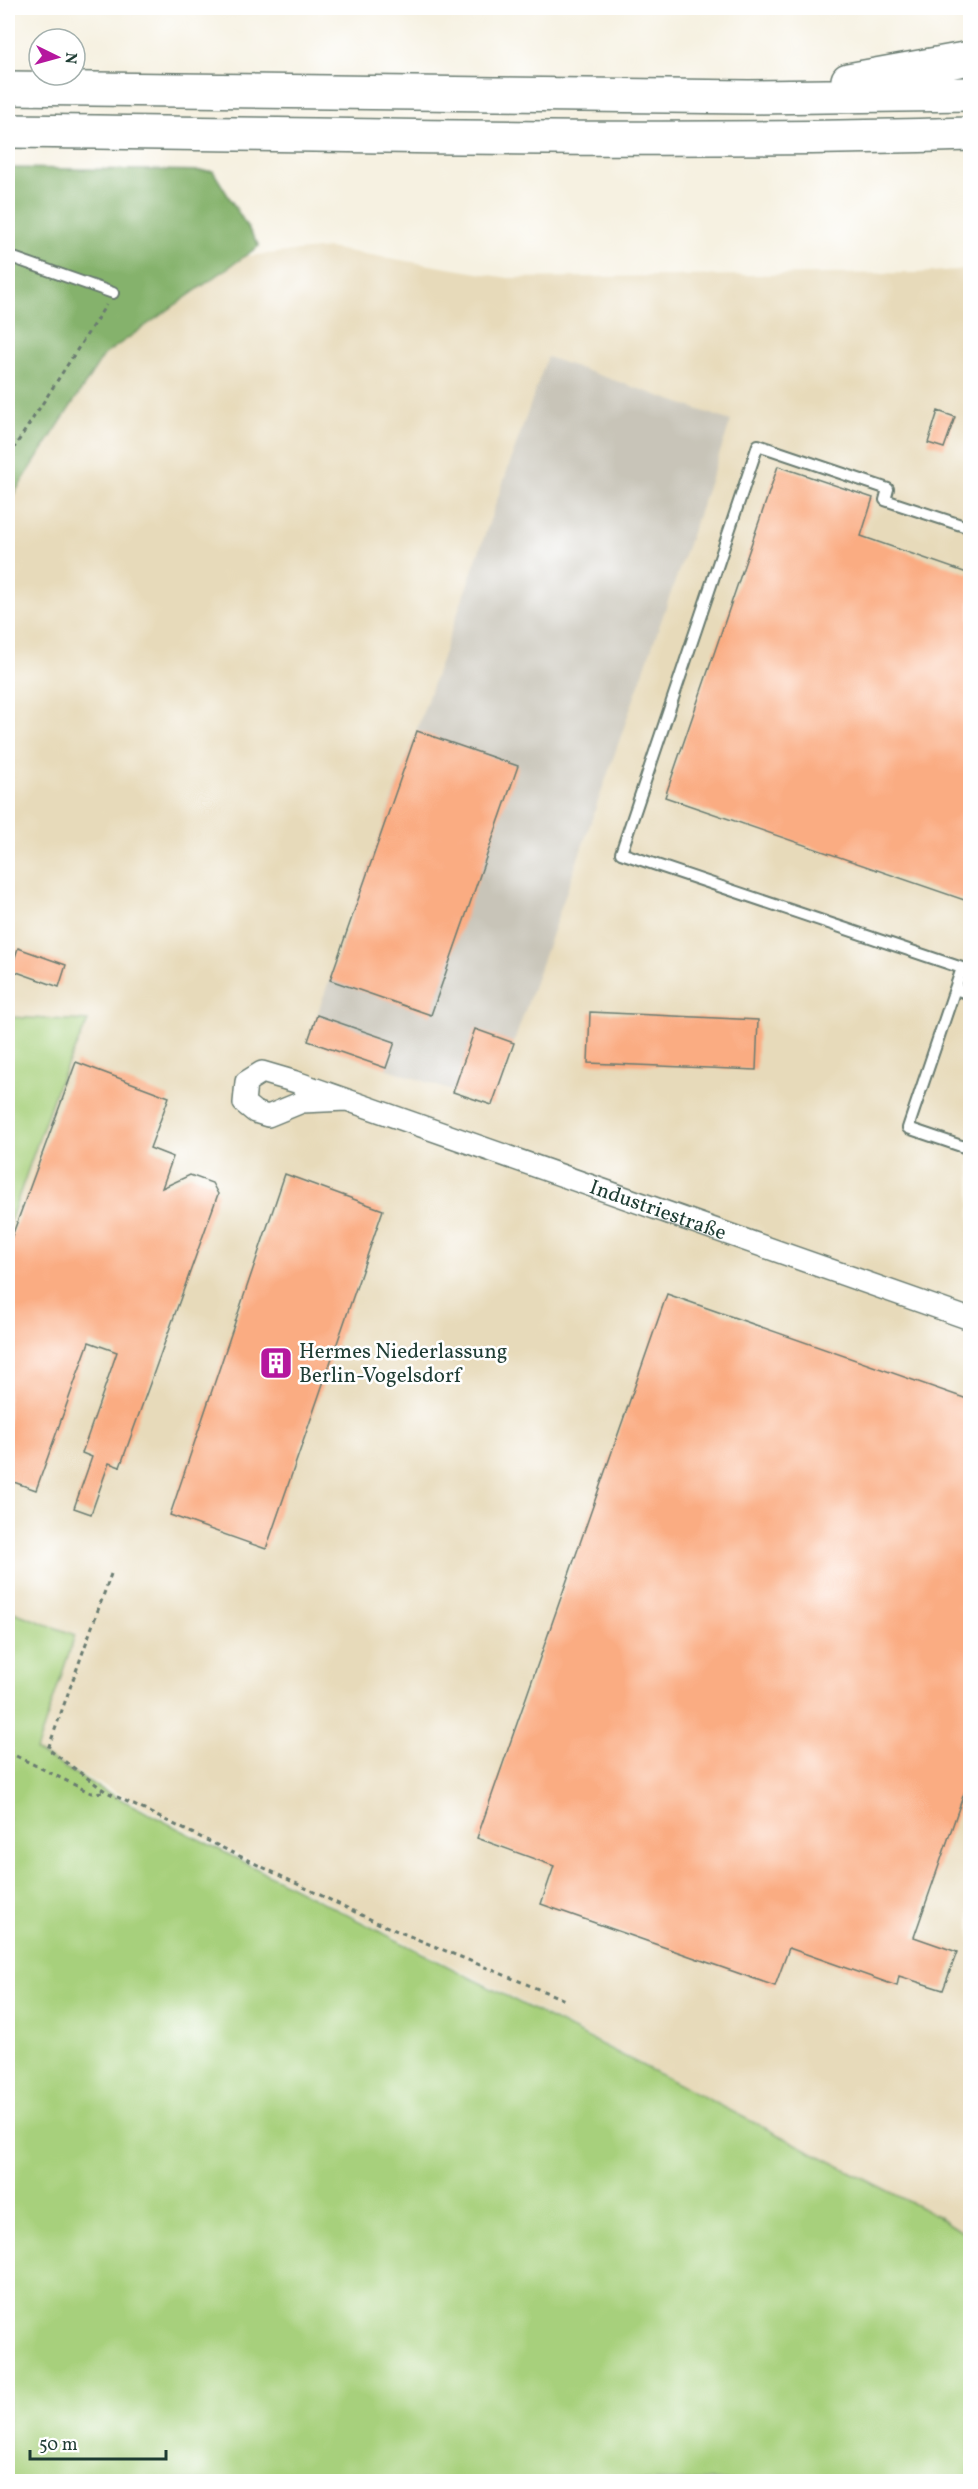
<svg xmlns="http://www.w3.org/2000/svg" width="978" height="2489" font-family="Vollkorn,serif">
  <rect width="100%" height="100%" fill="#fff"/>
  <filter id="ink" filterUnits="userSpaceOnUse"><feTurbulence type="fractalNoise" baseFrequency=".0167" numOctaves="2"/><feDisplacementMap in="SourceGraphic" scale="12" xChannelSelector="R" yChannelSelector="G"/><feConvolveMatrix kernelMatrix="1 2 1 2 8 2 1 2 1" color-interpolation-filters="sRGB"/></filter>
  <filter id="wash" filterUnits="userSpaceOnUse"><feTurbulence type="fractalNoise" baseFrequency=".008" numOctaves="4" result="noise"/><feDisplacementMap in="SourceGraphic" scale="24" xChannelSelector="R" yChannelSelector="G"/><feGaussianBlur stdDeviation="1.35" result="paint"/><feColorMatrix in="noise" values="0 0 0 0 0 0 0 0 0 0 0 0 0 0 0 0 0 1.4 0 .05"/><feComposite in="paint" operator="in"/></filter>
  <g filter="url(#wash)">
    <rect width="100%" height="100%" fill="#f6f1e1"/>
    <path fill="#e7daba" d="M 328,248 L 508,278 L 918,273 L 970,269 L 970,2237 L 939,2217 L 36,1751 L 75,1635 L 8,1610 L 8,1227 L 57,1087 L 88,1021 L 8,1017 L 8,485 L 77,367 L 206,260 Z"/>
    <path fill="#c8c4b8" d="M 547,357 L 731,421 L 492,1105 L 308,1041 Z"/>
    <path fill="#a7d07c" stroke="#638658" stroke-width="1.5" d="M 8,1017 L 88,1021 L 57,1087 L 8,1227 Z
      M 8,1610 L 75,1635 L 36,1751 L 105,1791 L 939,2217 L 970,2237 L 970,2481 L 8,2481 Z"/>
    <path fill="#85b26c" stroke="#527850" stroke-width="1.5" d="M 8,168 L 213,171 L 259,246 L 104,355 L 8,503 Z"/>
    <g id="blocks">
      <path fill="#faac82" d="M 938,411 L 955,417 L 944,448 L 928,443 Z
        M 778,466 L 873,498 L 861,536 L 970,574 L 970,902 L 665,797 Z
        M 417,731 L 518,766 L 431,1015 L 330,980 Z
        M 18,948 L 66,965 L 59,987 L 11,970 Z
        M 590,1012 L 758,1020 L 756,1070 L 588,1063 Z
        M 317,1015 L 395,1042 L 386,1068 L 308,1041 Z
        M 475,1029 L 514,1043 L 492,1105 L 453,1092 Z
        M 76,1062 L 169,1097 L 150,1148 L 173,1157 L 162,1188 L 190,1175 L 212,1183 L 218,1194 L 120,1467 L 109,1463 L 91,1514 L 74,1508 L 92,1457 L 82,1453 L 117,1352 L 89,1342 L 36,1490 L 8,1480 L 8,1247 Z
        M 285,1174 L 383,1210 L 266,1549 L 170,1515 Z
        M 667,1294 L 970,1400 L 970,1776 L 914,1937 L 957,1952 L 943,1990 L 899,1976 L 897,1986 L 789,1948 L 775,1986 L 541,1904 L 554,1866 L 477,1838 Z"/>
    </g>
  </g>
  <g filter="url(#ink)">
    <use href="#blocks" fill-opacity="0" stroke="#6a7c71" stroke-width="1.5"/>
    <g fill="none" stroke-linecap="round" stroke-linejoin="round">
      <defs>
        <path id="service" d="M 8,256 L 113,293
          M 970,528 L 885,500 L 888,489 L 758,445 L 621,853 L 962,968 L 908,1128 L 970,1149
          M 955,989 L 970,994"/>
        <g id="minor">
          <path id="s1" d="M 346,1100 L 302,1102 L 268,1116 L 255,1112 L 244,1103 L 246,1082 L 262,1072 L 296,1082 L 970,1319"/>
        </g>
        <path id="motorway" d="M 848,80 L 970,58
          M 8,88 L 749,97 L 970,94
          M 8,131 C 329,134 650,144 970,134"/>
      </defs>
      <use href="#service" stroke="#6a7c71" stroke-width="14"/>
      <use href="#minor" stroke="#6a7c71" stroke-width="24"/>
      <use href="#motorway" stroke="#6a7c71" stroke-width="36"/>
      <path stroke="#6a7c71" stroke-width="3" stroke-dasharray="4.5 4.5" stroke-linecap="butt" d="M 8,457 L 106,305
        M 111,1574 L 48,1749 L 105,1791 L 378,1923 L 565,2000
        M 8,1752 L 91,1793 L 104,1792"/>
      <use href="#service" stroke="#fff" stroke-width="10"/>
      <use href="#minor" stroke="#fff" stroke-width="21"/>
      <use href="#motorway" stroke="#fff" stroke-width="33"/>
    </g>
  </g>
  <defs>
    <symbol id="building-square" viewBox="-11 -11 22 22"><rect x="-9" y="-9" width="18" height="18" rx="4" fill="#b5179e" stroke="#fff"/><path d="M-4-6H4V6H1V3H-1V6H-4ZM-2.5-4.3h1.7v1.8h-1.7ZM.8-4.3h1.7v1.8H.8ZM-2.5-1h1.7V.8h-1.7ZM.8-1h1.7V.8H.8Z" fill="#fff"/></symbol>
  </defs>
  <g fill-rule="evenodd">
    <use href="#building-square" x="257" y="1344" width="38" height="38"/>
  </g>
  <g text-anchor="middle" stroke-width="5" stroke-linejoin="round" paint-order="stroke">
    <g font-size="21" fill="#1f3d34" stroke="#fff">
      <text dy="7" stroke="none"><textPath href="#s1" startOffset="568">Industriestraße</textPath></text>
    </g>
    <g font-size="21" fill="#1f3d34" stroke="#fff" text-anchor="start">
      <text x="299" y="1358">Hermes Niederlassung<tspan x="299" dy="24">Berlin-Vogelsdorf</tspan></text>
    </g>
  </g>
  <rect width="978" height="2489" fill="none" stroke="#fff" stroke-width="30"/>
  <g transform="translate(57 57) rotate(95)"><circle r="28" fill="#ffffff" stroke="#a5b1ae" stroke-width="1.5"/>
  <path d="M0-4.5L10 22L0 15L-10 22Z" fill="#b5179e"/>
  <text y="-9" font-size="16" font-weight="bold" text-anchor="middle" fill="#1f3d34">N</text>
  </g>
  <path d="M30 2450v9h136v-9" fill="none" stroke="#1f3d34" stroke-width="3"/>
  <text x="39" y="2450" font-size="18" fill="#1f3d34" stroke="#ffffff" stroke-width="4.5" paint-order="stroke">50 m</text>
</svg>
